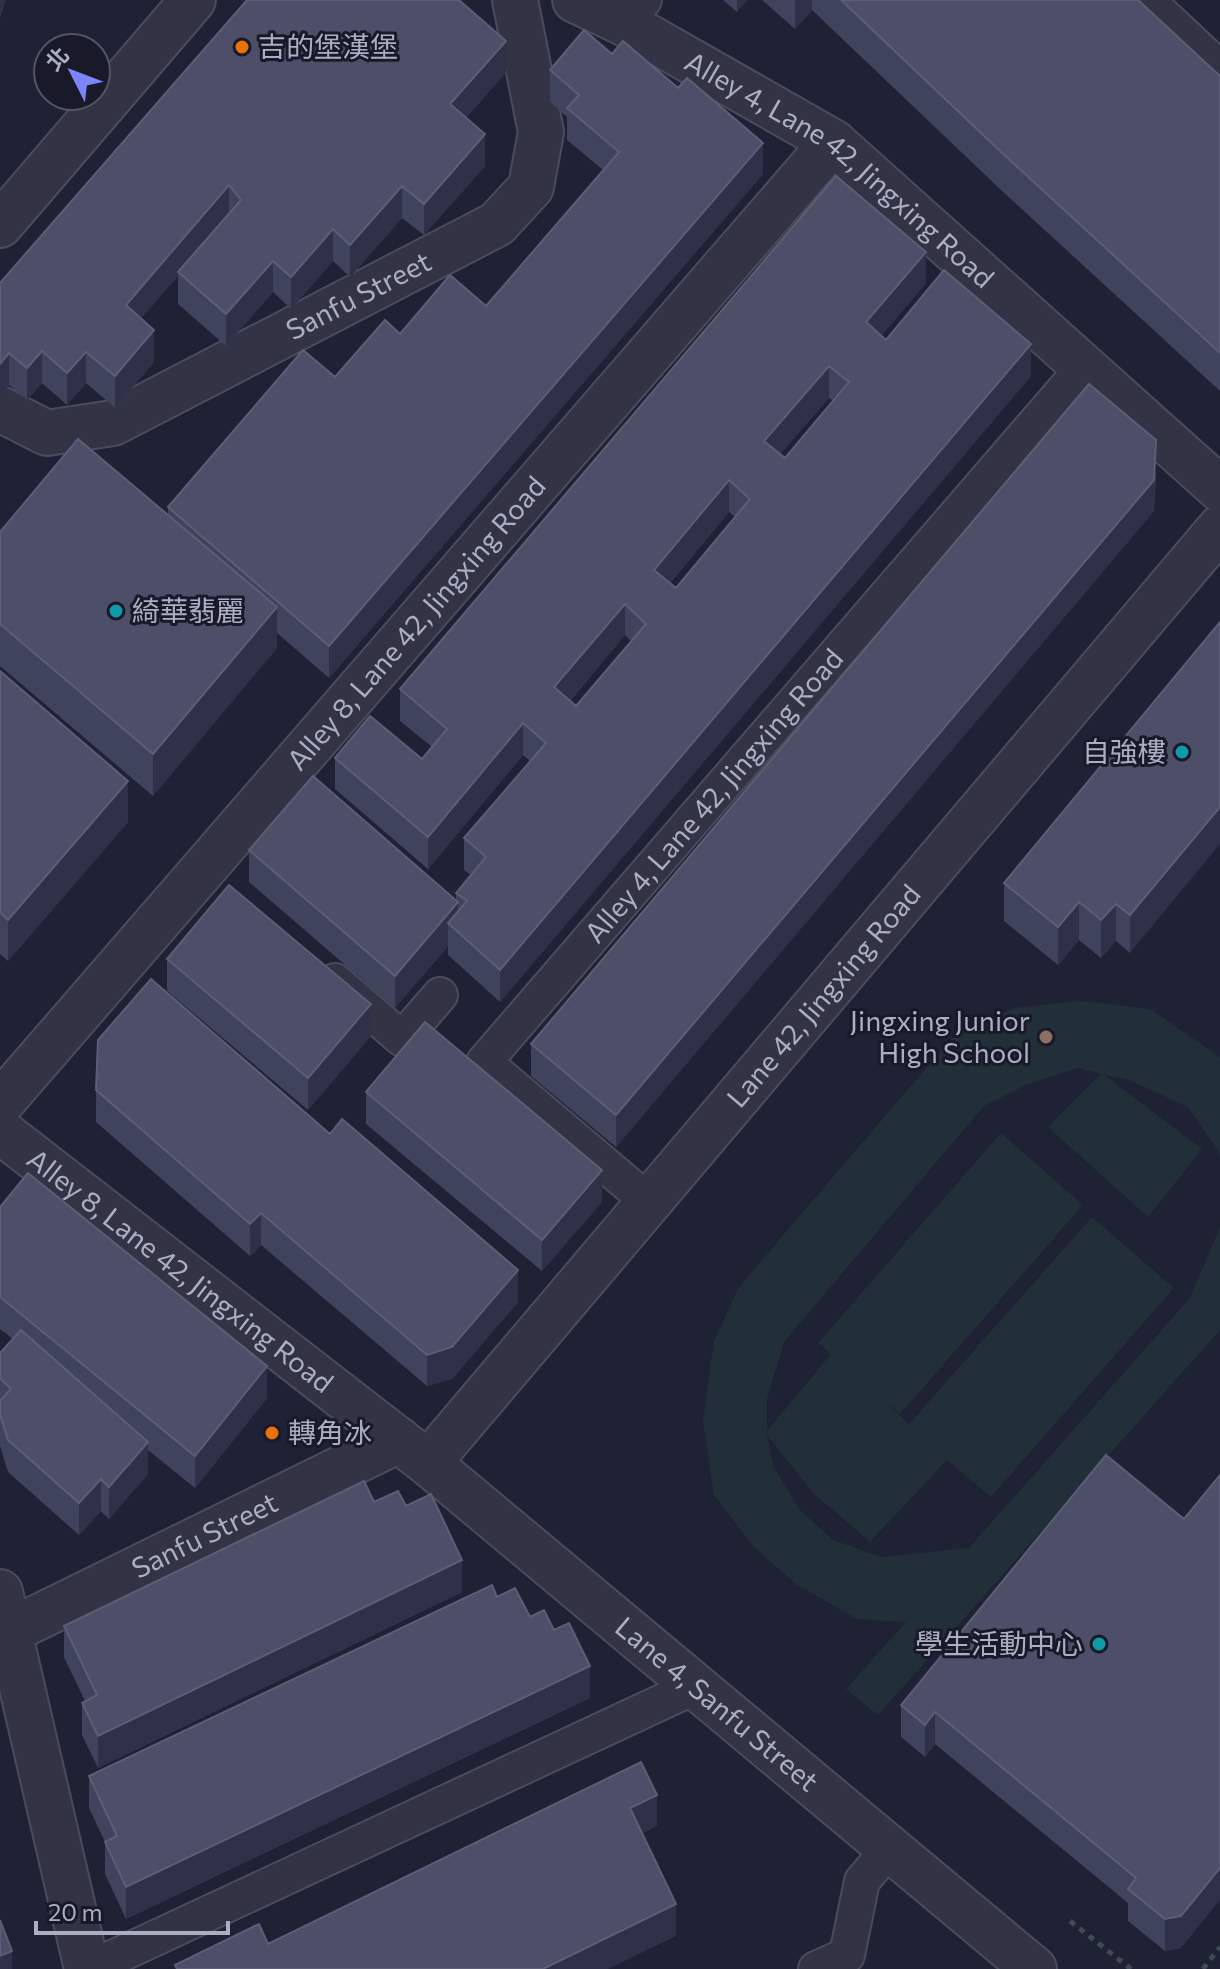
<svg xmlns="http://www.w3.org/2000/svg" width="1220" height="1969" font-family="Commissioner,'Noto Sans TC',sans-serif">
  <rect width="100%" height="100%" fill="#1f2135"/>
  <path fill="#222f38" d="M 1079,1001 L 1150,1009 L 1220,1057 L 1220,1158 L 1219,1152 L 1188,1107 L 1127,1079 L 1104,1075 L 1202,1149 L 1148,1217 L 1048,1127 L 1101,1074 L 1078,1068 L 1028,1084 L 984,1106 L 784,1342 L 767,1399 L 767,1431 L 831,1354 L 818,1343 L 1001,1133 L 1083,1205 L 900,1414 L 884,1401 L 909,1424 L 1092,1217 L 1174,1288 L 991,1497 L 947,1460 L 870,1542 L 812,1492 L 767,1435 L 773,1466 L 800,1510 L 833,1540 L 881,1557 L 969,1548 L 1190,1298 L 1220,1227 L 1220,1330 L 878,1715 L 846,1689 L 906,1622 L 857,1619 L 796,1584 L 754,1547 L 714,1495 L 703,1421 L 714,1341 L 739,1287 L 951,1039 L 1014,1008 Z"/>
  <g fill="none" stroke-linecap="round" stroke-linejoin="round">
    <defs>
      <g id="service">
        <path d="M 1147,0 L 1220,69"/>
        <path d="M 624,23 L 644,0"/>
        <path d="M 335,981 L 402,1039 L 440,995"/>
        <path id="s1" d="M 649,1202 L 484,1062 L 1084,367"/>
        <path d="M 89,1969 L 694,1687"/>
        <path d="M 816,1969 L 847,1955 L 862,1881 L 891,1847"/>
      </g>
      <g id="minor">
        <path id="s2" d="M 575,0 L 624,23 L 833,142 L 1220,489"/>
        <path d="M 0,225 L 193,0"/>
        <path id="s3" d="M 0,409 L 47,433 L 113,423 L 497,224 L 531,187 L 541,132 L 515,0"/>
        <path id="s4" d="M 0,1104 L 833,142"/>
        <path id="s5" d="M 0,1131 L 428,1463 L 1034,1969"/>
        <path id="s6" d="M 428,1463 L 1220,528"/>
        <path d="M 0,1592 L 87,1969"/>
        <path id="s7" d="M 0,1636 L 399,1440"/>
      </g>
    </defs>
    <use href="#service" stroke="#4a4c5e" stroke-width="38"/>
    <use href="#minor" stroke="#4a4c5e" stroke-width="48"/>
    <path stroke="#3e4b54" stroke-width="5" stroke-dasharray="6 6" stroke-linecap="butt" d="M 1070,1921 L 1131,1969
      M 1203,1969 L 1220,1947"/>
    <use href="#service" stroke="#323446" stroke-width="34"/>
    <use href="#minor" stroke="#323446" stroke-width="44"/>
  </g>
  <path fill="#40435c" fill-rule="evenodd" d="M 247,0 L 506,72 L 466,118 L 485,166 L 424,235 L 402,218 L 350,277 L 333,261 L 291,309 L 273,292 L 226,346 L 178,304 L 178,276 L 141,318 L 154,362 L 115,408 L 86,383 L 67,405 L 42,383 L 27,400 L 9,385 L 0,396 L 0,283 Z
    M 723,0 L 747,0 L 737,12 Z
    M 762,0 L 1138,0 L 1220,76 L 1220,391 L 1001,190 L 812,10 L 795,29 Z
    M 612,54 L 763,174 L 329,678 L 277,633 L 277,648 L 153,796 L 0,666 L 0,532 L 168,514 L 168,507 L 335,377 L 400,334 L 486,306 L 603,170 L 567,140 L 567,117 L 550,102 L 550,70 Z
    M 926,283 L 881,336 L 886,340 L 1031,376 L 500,1002 L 448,955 L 448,946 L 395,1008 L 249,882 L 249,850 L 456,901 L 456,893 L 471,875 L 464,870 L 464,838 L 530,761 L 523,755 L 428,869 L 335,789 L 335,758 L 422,759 L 432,747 L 400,721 L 400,689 ZM 829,398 L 833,401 L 785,458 L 780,454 ZM 729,512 L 735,517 L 676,588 L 670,583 ZM 625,635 L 631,641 L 576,706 L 570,701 Z
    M 1156,472 L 1154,511 L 616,1147 L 531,1076 L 531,1044 Z
    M 1220,622 L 1130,953 L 1116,941 L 1101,958 L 1079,940 L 1058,965 L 1004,921 L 1004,883 Z
    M 0,671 L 128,822 L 8,961 L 0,954 Z
    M 167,959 L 371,1036 L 308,1110 L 167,991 Z
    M 96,1090 L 518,1302 L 452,1379 L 427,1386 L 261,1245 L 250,1256 L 96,1122 Z
    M 366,1092 L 602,1202 L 542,1271 L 366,1124 Z
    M 0,1207 L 267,1398 L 195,1488 L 148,1450 L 148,1474 L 109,1519 L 101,1511 L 79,1535 L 8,1472 L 0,1446 L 0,1353 L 13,1339 L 0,1329 Z
    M 1106,1455 L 1181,1948 L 1165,1951 L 1128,1921 L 1128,1903 L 935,1744 L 925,1757 L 901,1737 L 901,1705 Z
    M 374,1502 L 406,1506 L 462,1592 L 98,1768 L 82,1735 L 82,1703 L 85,1701 L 64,1657 L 64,1626 Z
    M 497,1597 L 530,1617 L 590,1698 L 126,1919 L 105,1874 L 105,1842 L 89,1808 L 89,1776 Z"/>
  <path fill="#2e3148" d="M 0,0 L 6,0 L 0,18 Z
    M 737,0 L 747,0 L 737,12 Z
    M 795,0 L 812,0 L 812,10 L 795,29 Z
    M 506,41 L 506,72 L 450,136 L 450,104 Z
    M 485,134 L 485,166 L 424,235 L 424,204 Z
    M 763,143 L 763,174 L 329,678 L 329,646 Z
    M 229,185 L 229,216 L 178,272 L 178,276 L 126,336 L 126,305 Z
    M 402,186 L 402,218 L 350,277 L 350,245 Z
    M 333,229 L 333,261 L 291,309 L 291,277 Z
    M 926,252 L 926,283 L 866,354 L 866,322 Z
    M 273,261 L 273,292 L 226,346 L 226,314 Z
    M 154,330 L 154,362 L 115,408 L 115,376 Z
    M 1031,344 L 1031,376 L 500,1002 L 500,970 Z
    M 42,351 L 42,383 L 27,400 L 27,368 Z
    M 86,352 L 86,383 L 67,405 L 67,373 Z
    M 9,353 L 9,385 L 0,396 L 0,364 Z
    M 829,366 L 829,398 L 764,473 L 764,441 Z
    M 1156,440 L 1154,511 L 616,1147 L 616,1115 Z
    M 729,480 L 729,512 L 654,601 L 654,570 Z
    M 625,604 L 625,635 L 554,719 L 554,687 Z
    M 277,607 L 277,648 L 153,796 L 153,754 Z
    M 523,723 L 523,755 L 428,869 L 428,837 Z
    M 128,781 L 128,822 L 8,961 L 8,920 Z
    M 1220,807 L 1220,844 L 1130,953 L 1130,915 Z
    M 458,902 L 458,932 L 448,923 L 448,946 L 395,1008 L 395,976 Z
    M 1079,902 L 1079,940 L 1058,965 L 1058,927 Z
    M 1116,904 L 1116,941 L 1101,958 L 1101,920 Z
    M 371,1004 L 371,1036 L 308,1110 L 308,1078 Z
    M 602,1170 L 602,1202 L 542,1271 L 542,1240 Z
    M 261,1213 L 261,1245 L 250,1256 L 250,1224 Z
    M 518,1270 L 518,1302 L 452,1379 L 427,1386 L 427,1355 Z
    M 267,1366 L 267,1398 L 195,1488 L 195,1456 Z
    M 148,1442 L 148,1474 L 109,1519 L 109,1487 Z
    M 101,1479 L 101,1511 L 79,1535 L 79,1503 Z
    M 462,1560 L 462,1592 L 98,1768 L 98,1736 Z
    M 590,1666 L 590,1698 L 126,1919 L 126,1887 Z
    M 935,1712 L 935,1744 L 925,1757 L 925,1725 Z
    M 657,1795 L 657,1826 L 630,1840 L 630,1808 Z
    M 1220,1868 L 1220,1900 L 1181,1948 L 1165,1951 L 1165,1919 Z
    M 676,1904 L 676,1936 L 608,1969 L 543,1969 Z
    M 12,1951 L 12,1969 L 0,1969 L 0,1956 Z"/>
  <path fill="#4c4f67" stroke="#5b5e75" stroke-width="2" fill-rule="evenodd" d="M 247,0 L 459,0 L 506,41 L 450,104 L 485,134 L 424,204 L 402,186 L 350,245 L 333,229 L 291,277 L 273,261 L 226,314 L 178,272 L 241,200 L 229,185 L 126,305 L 154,330 L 115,376 L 86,352 L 67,373 L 42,351 L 27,368 L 9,353 L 0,364 L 0,283 Z
    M 841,0 L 1138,0 L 1220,76 L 1220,353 L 1001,152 Z
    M 584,30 L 612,54 L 623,41 L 678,88 L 687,78 L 763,143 L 329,646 L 168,507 L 303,350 L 335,377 L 385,320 L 400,334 L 450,275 L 486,306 L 619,152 L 567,108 L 579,95 L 550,70 Z
    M 836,176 L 926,252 L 866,322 L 886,340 L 944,270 L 1031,344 L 500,970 L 448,923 L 467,901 L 456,893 L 486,857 L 464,838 L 546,743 L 523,723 L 428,837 L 335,758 L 370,716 L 422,759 L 447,729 L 400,689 ZM 829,366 L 849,382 L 785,458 L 764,441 ZM 729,480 L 750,499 L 676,588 L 654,570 ZM 625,604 L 646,624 L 576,706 L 554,687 Z
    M 1089,384 L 1156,440 L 1154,480 L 616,1115 L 531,1044 Z
    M 78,439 L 277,607 L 153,754 L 0,624 L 0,532 Z
    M 1220,622 L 1220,807 L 1130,915 L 1116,904 L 1101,920 L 1079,902 L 1058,927 L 1004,883 Z
    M 0,671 L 128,781 L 8,920 L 0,912 Z
    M 313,776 L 458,902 L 395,976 L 249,850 Z
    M 229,885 L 371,1004 L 308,1078 L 167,959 Z
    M 151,979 L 330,1134 L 342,1119 L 518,1270 L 452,1347 L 427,1355 L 261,1213 L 250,1224 L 96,1090 L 98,1040 Z
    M 425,1022 L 602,1170 L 542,1240 L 366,1092 Z
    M 28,1173 L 267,1366 L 195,1456 L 0,1297 L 0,1207 Z
    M 21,1330 L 148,1442 L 109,1487 L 101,1479 L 79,1503 L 8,1440 L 0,1414 L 0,1401 L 11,1389 L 0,1378 L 0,1353 Z
    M 1106,1455 L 1184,1519 L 1220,1475 L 1220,1868 L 1181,1916 L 1165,1919 L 1128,1889 L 1136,1878 L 935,1712 L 925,1725 L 901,1705 Z
    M 364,1481 L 374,1502 L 398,1491 L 406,1506 L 431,1494 L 462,1560 L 98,1736 L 82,1703 L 97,1695 L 64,1626 Z
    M 492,1585 L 497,1597 L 515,1588 L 530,1617 L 544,1610 L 554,1630 L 569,1623 L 590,1666 L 126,1887 L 105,1842 L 117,1836 L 89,1776 Z
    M 641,1762 L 657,1795 L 630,1808 L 676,1904 L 543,1969 L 177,1969 L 175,1965 L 259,1924 L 268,1944 Z
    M 0,1920 L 12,1951 L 0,1956 Z"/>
  <g fill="#e8710a" stroke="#181a2a" stroke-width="3">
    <circle cx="242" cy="47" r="8"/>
    <circle cx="272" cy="1433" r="8"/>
  </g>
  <g fill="#0f9aa8" stroke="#181a2a" stroke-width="3">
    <circle cx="116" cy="611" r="8"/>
    <circle cx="1182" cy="752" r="8"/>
    <circle cx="1099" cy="1644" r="8"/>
  </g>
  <circle fill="#8d6e63" stroke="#181a2a" stroke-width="3" cx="1046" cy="1037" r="8"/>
  <g text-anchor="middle" stroke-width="6" stroke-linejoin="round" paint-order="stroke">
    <g font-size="28" fill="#acaec3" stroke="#181a2a" text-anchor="start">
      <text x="258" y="57">吉的堡漢堡</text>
      <text x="132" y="621">綺華翡麗</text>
      <text x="1166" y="762" text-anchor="end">自強樓</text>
      <text x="1030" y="1031" text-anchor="end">Jingxing Junior<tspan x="1030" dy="32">High School</tspan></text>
      <text x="288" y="1443">轉角冰</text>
      <text x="1083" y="1654" text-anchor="end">學生活動中心</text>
    </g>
    <g font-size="28" fill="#acaec3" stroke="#181a2a">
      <text dy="10" stroke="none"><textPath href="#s2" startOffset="316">Alley 4, Lane 42, Jingxing Road</textPath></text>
      <text dy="10" stroke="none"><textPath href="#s3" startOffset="396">Sanfu Street</textPath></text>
      <text dy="10" stroke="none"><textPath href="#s4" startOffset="636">Alley 8, Lane 42, Jingxing Road</textPath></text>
      <text dy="10" stroke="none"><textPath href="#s1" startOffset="568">Alley 4, Lane 42, Jingxing Road</textPath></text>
      <text dy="10" stroke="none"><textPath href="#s6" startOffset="612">Lane 42, Jingxing Road</textPath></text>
      <text dy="10" stroke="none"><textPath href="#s5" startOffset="228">Alley 8, Lane 42, Jingxing Road</textPath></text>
      <text dy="10" stroke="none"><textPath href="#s7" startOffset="228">Sanfu Street</textPath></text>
      <text dy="10" stroke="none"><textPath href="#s5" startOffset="918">Lane 4, Sanfu Street</textPath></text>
    </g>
  </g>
  <g transform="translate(72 72) rotate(312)"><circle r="38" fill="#181a2a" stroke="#535567" stroke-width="2"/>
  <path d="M0-6L14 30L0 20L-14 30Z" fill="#7c86f8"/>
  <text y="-12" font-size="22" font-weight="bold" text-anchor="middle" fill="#acaec3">北</text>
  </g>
  <path d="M36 1921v12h192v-12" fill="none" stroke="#acaec3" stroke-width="4"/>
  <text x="48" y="1921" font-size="24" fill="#acaec3" stroke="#181a2a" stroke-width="6" paint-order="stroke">20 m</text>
</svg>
